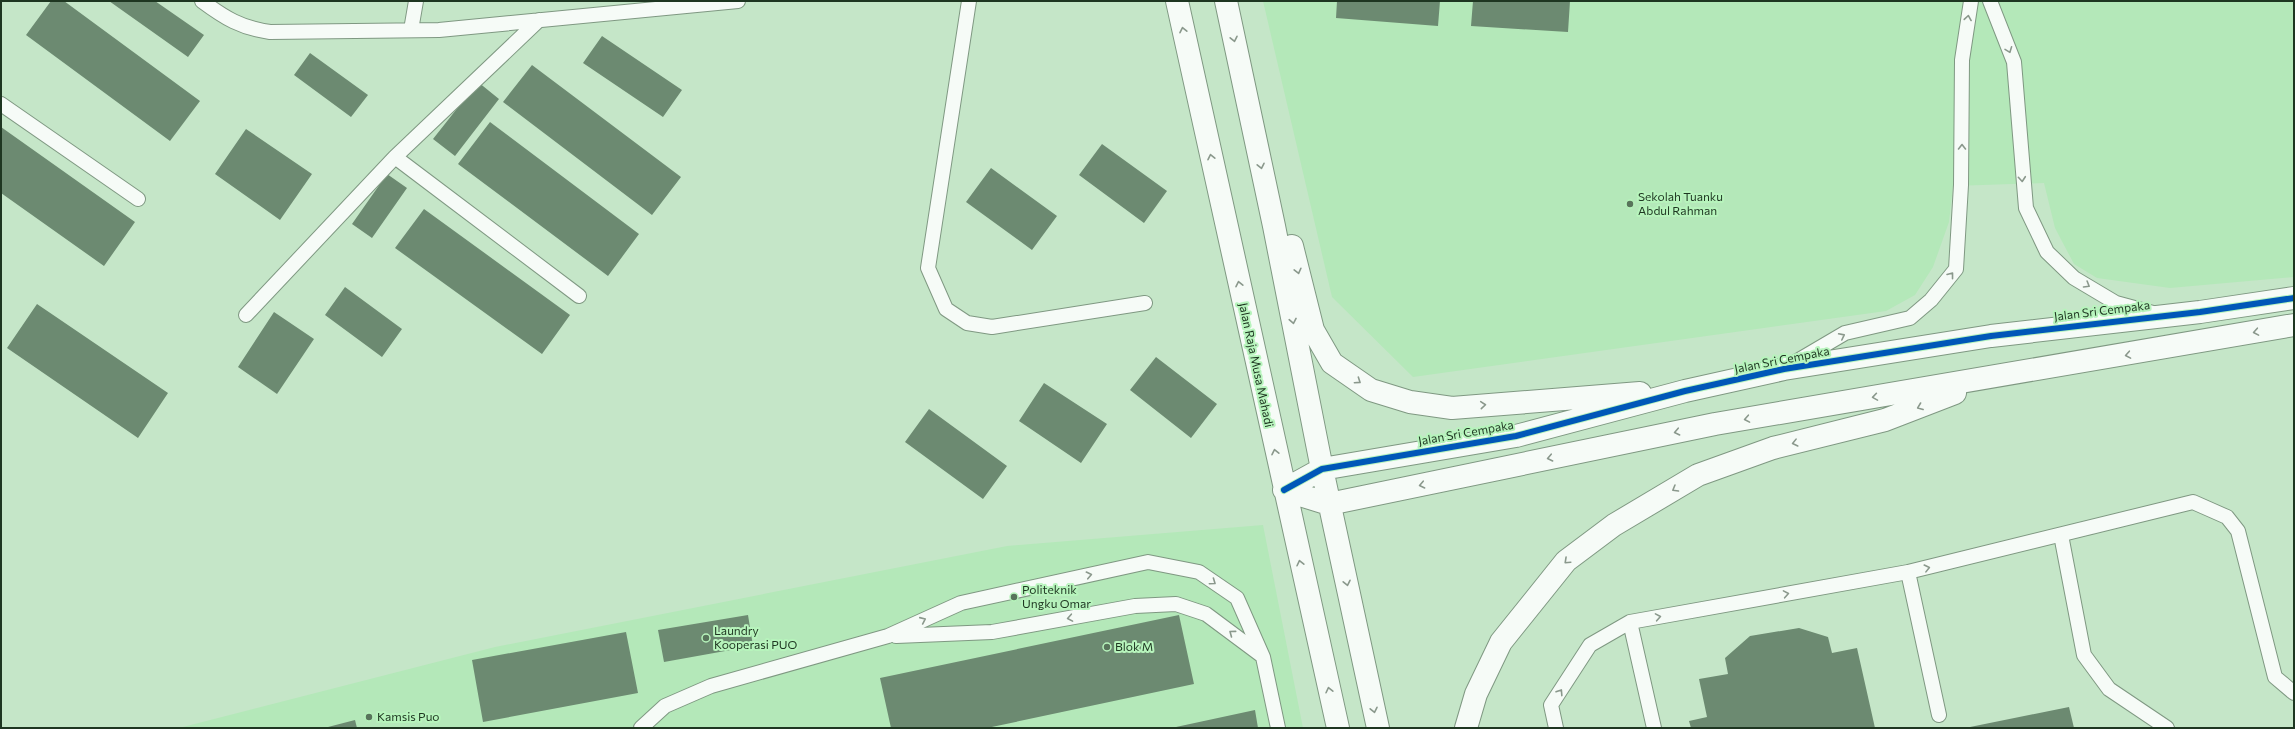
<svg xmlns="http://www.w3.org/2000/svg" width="2295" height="729" font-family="Commissioner,sans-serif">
  <rect width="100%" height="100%" fill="#c5e6c8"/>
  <path fill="#b4e8b9" d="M 1263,1 L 2294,1 L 2294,277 L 2170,288 L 2097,278 L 2074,264 L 2055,228 L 2044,183 L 1953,186 L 1949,222 L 1933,267 L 1915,295 L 1886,311 L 1413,377 L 1332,297 Z
    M 1263,525 L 1303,728 L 179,728 L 495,647 L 1007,546 Z"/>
  <path fill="#6c8a71" d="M 51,1 L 64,1 L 200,101 L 170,141 L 26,35 Z
    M 109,1 L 155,1 L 204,35 L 188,57 Z
    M 1337,1 L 1440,1 L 1438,26 L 1336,18 Z
    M 1473,1 L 1570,1 L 1568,32 L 1471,26 Z
    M 602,36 L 682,90 L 663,117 L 583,63 Z
    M 310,53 L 368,95 L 351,117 L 294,75 Z
    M 532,65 L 681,177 L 652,215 L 503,102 Z
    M 478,82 L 499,99 L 455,156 L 433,139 Z
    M 490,122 L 639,234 L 608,276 L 458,164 Z
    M 1,127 L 135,222 L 104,266 L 1,193 Z
    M 246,129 L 312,174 L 280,220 L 215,174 Z
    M 1102,144 L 1167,191 L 1144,223 L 1079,175 Z
    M 991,168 L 1057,216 L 1032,250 L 966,202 Z
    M 387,174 L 407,188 L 372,238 L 352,224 Z
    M 424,209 L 570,315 L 542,354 L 395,248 Z
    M 345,287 L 402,329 L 382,357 L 325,315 Z
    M 37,304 L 168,393 L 138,438 L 7,348 Z
    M 274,312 L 314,339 L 277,394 L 238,367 Z
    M 1156,357 L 1217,404 L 1191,438 L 1130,390 Z
    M 1044,383 L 1107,424 L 1081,463 L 1019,421 Z
    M 929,409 L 1007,466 L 983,499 L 905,442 Z
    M 748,615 L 753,646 L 664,662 L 658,630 Z
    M 1179,615 L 1194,684 L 987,728 L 891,728 L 880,678 Z
    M 1799,628 L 1828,637 L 1832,653 L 1857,648 L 1875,728 L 1691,728 L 1689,721 L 1707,717 L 1699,679 L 1728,674 L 1725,658 L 1750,636 Z
    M 626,632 L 638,693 L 483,722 L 472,660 Z
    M 2069,707 L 2074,728 L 1970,728 L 1970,727 Z
    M 1255,710 L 1258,728 L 1176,728 L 1176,727 Z
    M 355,720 L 357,728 L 328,728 L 328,727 Z"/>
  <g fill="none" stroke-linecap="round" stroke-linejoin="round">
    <defs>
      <path id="lane" d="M 202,1 C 225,18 241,28 270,32 L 439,30 L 738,1
        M 969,1 L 928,268 L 946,309 L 967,323 L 992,327 L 1145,303
        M 1990,1 L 2014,62 L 2026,208 L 2047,252 L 2074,278 L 2116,303 L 2153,313
        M 411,30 L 416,1
        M 1,104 L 138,199
        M 395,157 L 579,296
        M 246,315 L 395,157 L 539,20
        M 1794,363 L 1845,333 L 1910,318 L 1931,300 L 1956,269 L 1961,185 L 1962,60 L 1971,1
        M 2061,535 L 2084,655 L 2109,689 L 2167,728
        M 1908,572 L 1939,715
        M 1630,622 L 1654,728
        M 896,636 L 992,632 L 1135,606 L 1176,604 L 1206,614 L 1261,655
        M 641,728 L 665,706 L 711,686 L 888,636 L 961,603 L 1148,562 L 1199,572 L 1237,598 L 1263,657 L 1278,728
        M 1556,728 L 1551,705 L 1590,645 L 1630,622 L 1908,572 L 2193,502 L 2227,517 L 2238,531 L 2275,677 L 2294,693"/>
      <path id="secondary" d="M 1177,1 L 1338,728
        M 1226,1 L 1274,226 L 1322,469 L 1378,728
        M 1292,246 L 1313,330 L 1332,363 L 1371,390 L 1410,402 L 1452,408 L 1640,393
        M 1284,490 L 1322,469 L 1516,436 L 1685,391 L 1784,369 L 1991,336 L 2200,312 L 2294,298
        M 1284,490 L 1329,504 L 1715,424 L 2294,325
        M 1466,728 L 1476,694 L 1501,642 L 1566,561 L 1614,525 L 1698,475 L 1773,448 L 1885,420 L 1955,393"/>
    </defs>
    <use href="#lane" stroke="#7f9882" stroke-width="16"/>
    <use href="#secondary" stroke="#7f9882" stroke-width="24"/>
    <use href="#lane" stroke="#f6fbf7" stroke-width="14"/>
    <use href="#secondary" stroke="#f6fbf7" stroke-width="22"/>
    <defs>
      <path id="cycleway" d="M 1284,490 L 1322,469 L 1516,436 L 1685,391 L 1784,369 L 1991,336 L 2200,312 L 2294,298"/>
    </defs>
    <use href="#cycleway" stroke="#b7f4bc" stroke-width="8"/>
    <use href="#cycleway" stroke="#0057b8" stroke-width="6"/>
  </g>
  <defs><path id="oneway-chevron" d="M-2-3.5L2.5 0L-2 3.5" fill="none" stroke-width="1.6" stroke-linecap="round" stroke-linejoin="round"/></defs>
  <g stroke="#8a988c">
    <use href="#oneway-chevron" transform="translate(1968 18) rotate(-81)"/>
    <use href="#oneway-chevron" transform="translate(1183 30) rotate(-102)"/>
    <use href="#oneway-chevron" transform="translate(1234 39) rotate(78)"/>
    <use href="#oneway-chevron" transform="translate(2009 50) rotate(69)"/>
    <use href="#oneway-chevron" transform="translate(1962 147) rotate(-90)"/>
    <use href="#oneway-chevron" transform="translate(1211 157) rotate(-102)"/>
    <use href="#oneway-chevron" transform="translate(1261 166) rotate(78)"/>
    <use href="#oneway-chevron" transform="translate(2022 179) rotate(85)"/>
    <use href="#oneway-chevron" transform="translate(1298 271) rotate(76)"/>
    <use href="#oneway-chevron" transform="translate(1951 275) rotate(-52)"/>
    <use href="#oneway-chevron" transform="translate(1239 284) rotate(-102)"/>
    <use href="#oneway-chevron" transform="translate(2087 285) rotate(31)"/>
    <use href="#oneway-chevron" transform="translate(1293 321) rotate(79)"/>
    <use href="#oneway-chevron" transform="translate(2256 332) rotate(170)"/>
    <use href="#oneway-chevron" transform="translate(1842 336) rotate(-27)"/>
    <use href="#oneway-chevron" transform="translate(2128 355) rotate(170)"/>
    <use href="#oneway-chevron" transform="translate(1358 381) rotate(34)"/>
    <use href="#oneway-chevron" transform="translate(1875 397) rotate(171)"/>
    <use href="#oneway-chevron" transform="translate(1483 405) rotate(-5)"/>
    <use href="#oneway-chevron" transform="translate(1920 407) rotate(159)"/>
    <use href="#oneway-chevron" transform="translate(1747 419) rotate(170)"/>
    <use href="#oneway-chevron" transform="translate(1677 432) rotate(168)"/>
    <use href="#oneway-chevron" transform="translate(1795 443) rotate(166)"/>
    <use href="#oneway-chevron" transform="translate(1275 452) rotate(-102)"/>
    <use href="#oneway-chevron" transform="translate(1550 458) rotate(168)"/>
    <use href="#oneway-chevron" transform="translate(1422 485) rotate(168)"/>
    <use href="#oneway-chevron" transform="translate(1675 489) rotate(150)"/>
    <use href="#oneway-chevron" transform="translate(1567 561) rotate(137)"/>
    <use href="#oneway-chevron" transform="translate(1300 563) rotate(-103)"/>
    <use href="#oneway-chevron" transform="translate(1927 568) rotate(-14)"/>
    <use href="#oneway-chevron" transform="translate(1089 575) rotate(-12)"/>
    <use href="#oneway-chevron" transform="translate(1213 582) rotate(35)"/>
    <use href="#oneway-chevron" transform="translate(1347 583) rotate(78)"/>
    <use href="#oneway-chevron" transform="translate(1786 594) rotate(-10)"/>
    <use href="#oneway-chevron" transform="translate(1658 617) rotate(-10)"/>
    <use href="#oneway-chevron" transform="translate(1070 618) rotate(170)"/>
    <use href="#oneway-chevron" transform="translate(923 620) rotate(-24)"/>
    <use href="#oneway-chevron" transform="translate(1232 633) rotate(-143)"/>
    <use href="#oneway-chevron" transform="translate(1329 690) rotate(-103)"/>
    <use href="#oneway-chevron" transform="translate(1560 692) rotate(-57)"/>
    <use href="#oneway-chevron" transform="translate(1374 710) rotate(78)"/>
  </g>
  <g fill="#58745b" stroke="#b7f4bc" stroke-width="1.5">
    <circle cx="1630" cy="204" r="4"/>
    <circle cx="1014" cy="597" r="4"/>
    <circle cx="706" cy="638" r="4"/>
    <circle cx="1107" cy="647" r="4"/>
    <circle cx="369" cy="717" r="4"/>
  </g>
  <g text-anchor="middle" stroke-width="4" stroke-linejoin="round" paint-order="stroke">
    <g font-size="12" fill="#1e3621" stroke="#b7f4bc" text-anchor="start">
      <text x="1638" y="201">Sekolah Tuanku<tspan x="1638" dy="14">Abdul Rahman</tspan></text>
      <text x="1022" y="594">Politeknik<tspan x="1022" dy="14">Ungku Omar</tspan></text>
      <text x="714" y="635">Laundry<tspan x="714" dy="14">Kooperasi PUO</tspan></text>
      <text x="1115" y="651">Blok M</text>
      <text x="377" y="721">Kamsis Puo</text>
    </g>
    <g font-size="12" fill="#1e3621" stroke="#b7f4bc">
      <text transform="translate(2102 311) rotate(-7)" y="4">Jalan Sri Cempaka</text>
      <text transform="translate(1782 360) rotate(-11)" y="4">Jalan Sri Cempaka</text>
      <text transform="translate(1256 365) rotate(78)" y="4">Jalan Raja Musa Mahadi</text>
      <text transform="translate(1466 433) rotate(-10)" y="4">Jalan Sri Cempaka</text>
    </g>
  </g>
  <rect width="2295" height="729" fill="none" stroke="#1e3621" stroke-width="4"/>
</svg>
